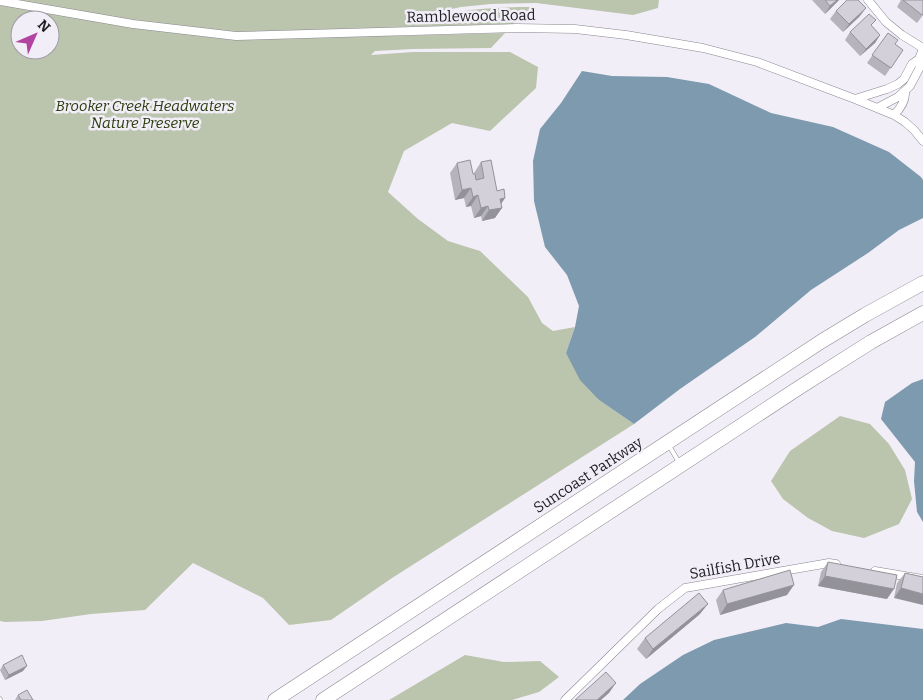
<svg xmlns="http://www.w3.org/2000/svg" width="923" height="700" font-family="Bitter,serif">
  <rect width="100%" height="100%" fill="#f2eef8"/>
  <path fill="#bbc5ae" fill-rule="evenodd" d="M 0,0 L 659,0 L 658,8 L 633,15 L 536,3 L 491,4 L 461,7 L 437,12 L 416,11 L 413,14 C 432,18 452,12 471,10 C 491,8 510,7 530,7 L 525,16 L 513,24 L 399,27 L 391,36 L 505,33 L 491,48 L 413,49 L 375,51 L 371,55 L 413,52 L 510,52 L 538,67 L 536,88 L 490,131 L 452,123 L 404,151 L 388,192 L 418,219 L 448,241 L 480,251 L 528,297 L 542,323 L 553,331 L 575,327 L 566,353 L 599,400 L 634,424 L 392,578 L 331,620 L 289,625 L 263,598 L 193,563 L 145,610 L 91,614 L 42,621 L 5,622 L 0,621 ZM 20,20 L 50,20 L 50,50 L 20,50 Z
    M 840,416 L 870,424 L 889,444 L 905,470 L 912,499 L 899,524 L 864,538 L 832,531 L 808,518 L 783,499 L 771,481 L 790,451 Z
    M 465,655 L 504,662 L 540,661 L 559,677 L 539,692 L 512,700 L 389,700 Z"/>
  <path fill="#7e9aae" d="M 582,71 L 612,76 L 667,77 L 709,84 L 771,113 L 833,127 L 889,152 L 921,177 L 923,180 L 923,218 L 899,230 L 868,253 L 811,290 L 755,337 L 680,389 L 634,424 L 599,400 L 580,380 L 566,353 L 575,327 L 579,306 L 567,275 L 545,247 L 534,201 L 533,161 L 540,129 L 561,103 Z
    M 923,379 L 923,522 L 917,512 L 914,481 L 915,462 L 881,419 L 885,402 L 912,383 Z
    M 841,619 L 923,629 L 923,700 L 623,700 L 640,684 L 683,655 L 714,640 L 786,623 L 818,627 Z"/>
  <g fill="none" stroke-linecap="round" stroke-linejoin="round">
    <defs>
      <path id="service" d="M 668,444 L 680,464
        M 0,699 L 0,700"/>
      <path id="minor" d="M 868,0 L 886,22 L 902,35 L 923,48
        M 0,1 L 133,24 L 236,36 L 517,28 L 575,29 L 626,35 L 703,48 L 757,62 L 855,99 L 894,115 L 905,122 L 914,130 L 923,141
        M 855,99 L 887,89 L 898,84 L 904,79 L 912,64 L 919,59
        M 877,108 L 898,97 L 910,86 L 920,67 L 919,59 L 923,49
        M 894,115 C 901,108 906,101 905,91
        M 875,571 L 923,579
        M 565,700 L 658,609 L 685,588 L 829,563 L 836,564"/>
      <path id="motorway" d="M 275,700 L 822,341 L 865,315 L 923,283
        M 323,700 L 800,387 L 871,342 L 923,313"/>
    </defs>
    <use href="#service" stroke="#8a868f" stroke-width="5"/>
    <use href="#minor" stroke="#8a868f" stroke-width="9"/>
    <use href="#motorway" stroke="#8a868f" stroke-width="15"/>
    <use href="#service" stroke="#fff" stroke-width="4"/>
    <use href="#minor" stroke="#fff" stroke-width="8"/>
    <use href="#motorway" stroke="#fff" stroke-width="14"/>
  </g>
  <path fill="#b6b3bb" d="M 812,0 L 839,0 L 825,14 Z
    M 901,0 L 923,0 L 923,15 L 917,23 L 897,7 Z
    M 836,11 L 860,16 L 843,32 L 830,19 Z
    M 871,26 L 880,35 L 875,43 L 860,56 L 845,40 L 850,32 Z
    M 888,33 L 895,44 L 903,50 L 885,76 L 867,63 Z
    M 481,162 L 497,191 L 505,198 L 501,204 L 495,218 L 482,221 L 481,216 L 474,218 L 471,206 L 466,207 L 464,198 L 455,200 L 450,173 L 457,163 L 473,174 L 474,174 L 474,173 Z
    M 828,562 L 887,599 L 818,586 L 821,572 Z
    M 905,573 L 923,577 L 894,598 L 897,583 Z
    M 723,590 L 787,595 L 720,615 L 716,600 Z
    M 700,614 L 646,659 L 637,649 L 645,638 Z
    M 3,665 L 23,671 L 5,680 L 0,670 Z
    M 18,695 L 33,700 L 15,700 Z"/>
  <path fill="#949299" d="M 837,0 L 839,0 L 825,14 L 830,6 Z
    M 866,8 L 860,16 L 843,32 L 849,24 Z
    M 880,35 L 875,43 L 860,56 L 866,49 Z
    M 471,188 L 464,198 L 455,200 L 462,190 Z
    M 478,195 L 471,206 L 466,207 L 473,197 Z
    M 505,198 L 498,208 L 502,208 L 495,218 L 482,221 L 489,210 L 500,199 Z
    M 488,206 L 481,216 L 474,218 L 481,208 Z
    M 825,576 L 894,589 L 887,599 L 818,586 Z
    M 794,585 L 787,595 L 720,615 L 727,604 Z
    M 901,588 L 923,594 L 923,605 L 894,598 Z
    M 708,604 L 700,614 L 646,659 L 653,649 Z
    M 27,666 L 23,671 L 5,680 L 9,675 Z
    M 616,683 L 609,693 L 601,700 L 597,700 Z"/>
  <path fill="#d4d0da" stroke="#949299" d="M 825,0 L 837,0 L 830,6 Z
    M 847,0 L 858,0 L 866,8 L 849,24 L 836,11 Z
    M 903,0 L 923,0 L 923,14 L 922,15 Z
    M 869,14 L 876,20 L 871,25 L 880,35 L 866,49 L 850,32 Z
    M 888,33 L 898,40 L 895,44 L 903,50 L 891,68 L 872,55 Z
    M 470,160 L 473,174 L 475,174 L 476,180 L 484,178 L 481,162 L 491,160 L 497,191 L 504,189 L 505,198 L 500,199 L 502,208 L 489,210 L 488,206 L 481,208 L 478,195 L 473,197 L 471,188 L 462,190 L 457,163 Z
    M 828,562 L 897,575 L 894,589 L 825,576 Z
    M 790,570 L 794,585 L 727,604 L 723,590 Z
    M 905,573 L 923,577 L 923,594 L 901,588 Z
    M 699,593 L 708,604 L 653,649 L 645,638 Z
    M 22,655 L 27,666 L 9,675 L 3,665 Z
    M 606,672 L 616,683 L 597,700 L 575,700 Z
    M 27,690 L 33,700 L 21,700 L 18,695 Z"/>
  <g text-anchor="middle" stroke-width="5" stroke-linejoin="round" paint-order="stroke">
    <g font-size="15" fill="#232125" stroke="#f2eef8">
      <text transform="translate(471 16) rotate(-1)" y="5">Ramblewood Road</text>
      <text transform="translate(588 475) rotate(-33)" y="5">Suncoast Parkway</text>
      <text transform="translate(735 566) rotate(-10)" y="5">Sailfish Drive</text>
    </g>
    <g font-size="15" font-style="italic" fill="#2b3c0d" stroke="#f2eef8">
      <text x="145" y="111">Brooker Creek Headwaters<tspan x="145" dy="17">Nature Preserve</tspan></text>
    </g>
  </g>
  <g transform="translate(35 35) rotate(45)"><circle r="24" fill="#f2eef8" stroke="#9f9ca4"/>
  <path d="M0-4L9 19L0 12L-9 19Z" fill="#b243a0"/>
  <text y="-8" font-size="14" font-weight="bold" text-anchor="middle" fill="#232125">N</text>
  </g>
</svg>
